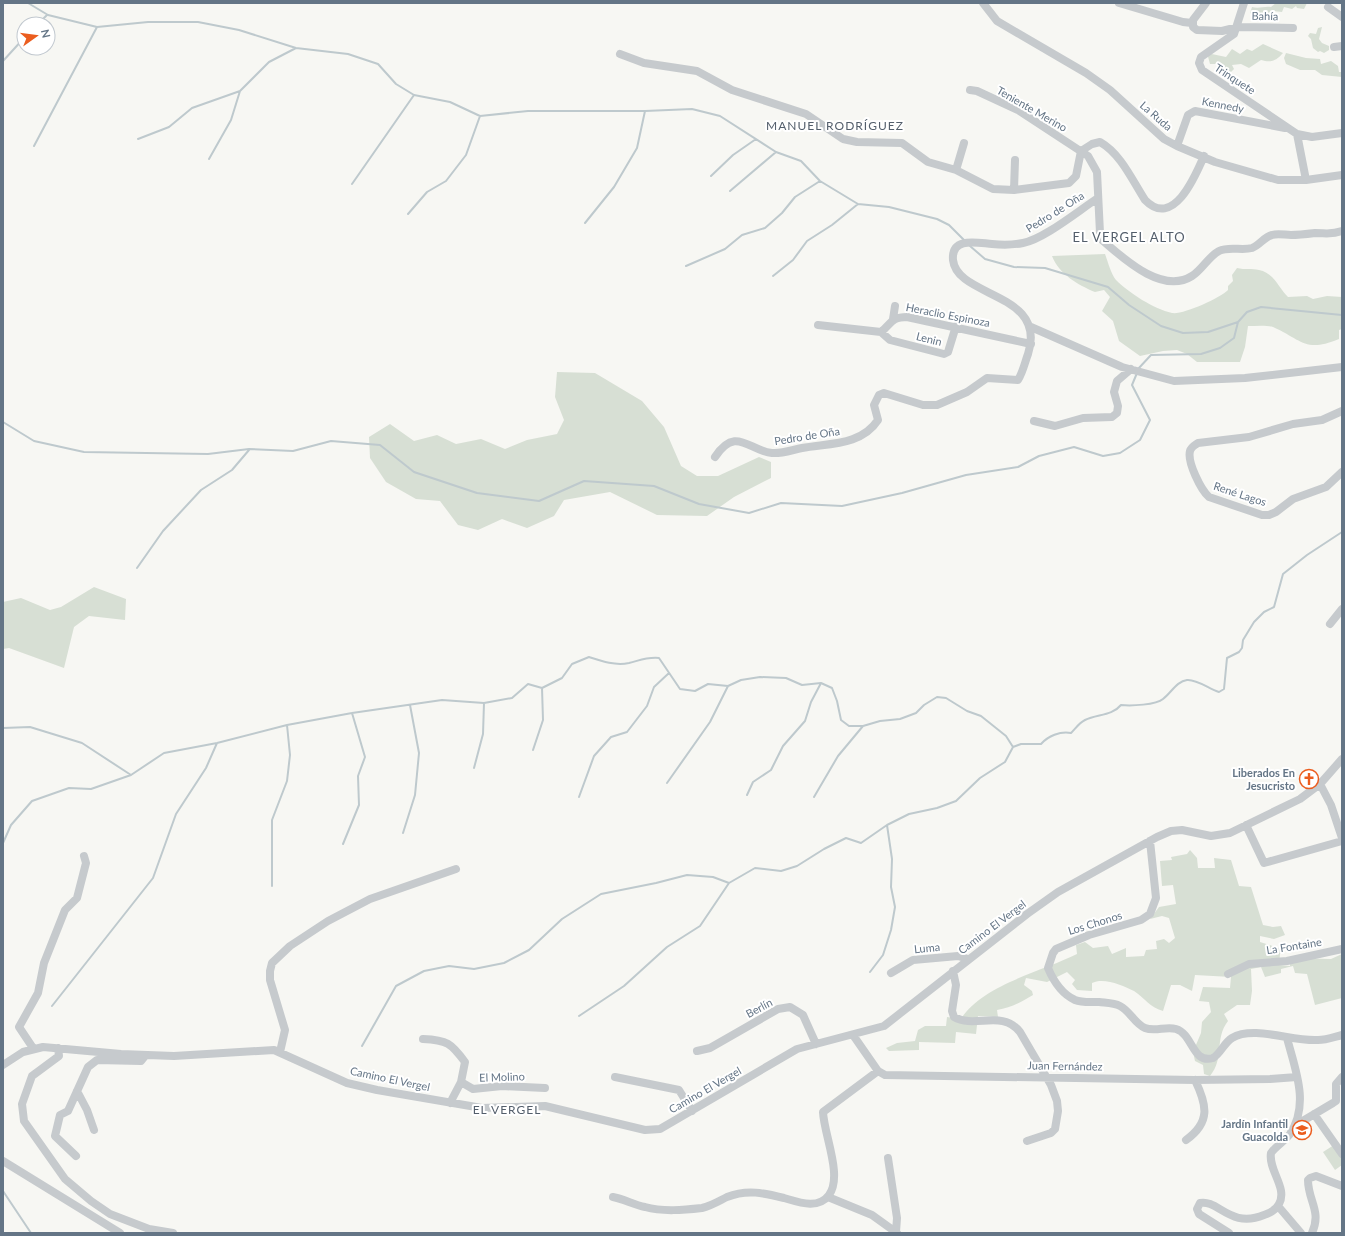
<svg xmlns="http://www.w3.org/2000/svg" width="1345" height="1236" font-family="Lato,sans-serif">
  <rect width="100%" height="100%" fill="#f7f7f3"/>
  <path fill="#d7dfd4" d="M 1276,3 L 1307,3 L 1304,9 L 1297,8 L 1296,6 L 1292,9 L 1284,7 L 1282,12 L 1273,11 L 1271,15 L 1257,18 L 1250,13 L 1252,7 C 1259,9 1264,6 1271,7 Z
    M 1322,27 L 1319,39 L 1322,43 L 1329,46 L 1329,50 L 1324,53 L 1320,51 L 1318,52 L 1313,48 L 1311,39 L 1308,36 L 1310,33 L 1316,34 L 1318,28 Z
    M 1263,44 L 1283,53 C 1276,61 1271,63 1261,60 L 1249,68 L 1241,64 L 1232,65 L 1234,69 L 1230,73 L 1220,64 L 1210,64 L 1207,53 L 1226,57 L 1232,49 L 1240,54 L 1247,49 L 1252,51 Z
    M 1286,53 L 1306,58 L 1320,59 L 1321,64 L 1331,61 L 1338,66 L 1339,72 L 1342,72 L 1342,77 L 1322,75 L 1315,70 L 1300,70 L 1286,64 L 1284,58 Z
    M 1105,254 C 1108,262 1111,274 1116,280 C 1129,293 1154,309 1172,313 C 1183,315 1220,298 1228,290 L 1228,286 L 1233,281 L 1232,275 L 1237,268 C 1245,270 1252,268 1259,270 C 1274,273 1278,287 1288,297 L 1307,296 L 1313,299 L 1327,296 L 1342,297 L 1342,329 L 1339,330 L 1339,339 C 1305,353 1302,340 1273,327 C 1266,325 1256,326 1248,326 L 1245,347 L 1240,362 L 1197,362 L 1187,354 L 1177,350 L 1163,351 L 1140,356 L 1119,341 L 1113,321 L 1102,311 L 1110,297 L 1104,290 L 1095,292 C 1078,285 1059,274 1052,256 Z
    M 557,372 L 595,373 L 642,401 L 664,427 L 681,466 L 697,476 L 718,476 L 759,457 L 771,462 L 771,478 L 734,497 L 707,516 L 657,515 L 610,492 L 564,500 L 554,516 L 527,528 L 502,519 L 478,530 L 458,525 L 440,501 L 416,499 L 386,482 L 370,458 L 369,437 L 390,424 L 414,441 L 437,435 L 456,444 L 481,439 L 505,449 L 527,440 L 557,434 L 564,420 L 555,397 Z
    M 94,587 L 126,599 L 125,620 L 89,616 L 74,627 L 64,668 L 9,648 L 3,649 L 3,602 L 21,598 L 50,610 L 61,607 Z
    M 1190,850 L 1197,858 L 1198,868 L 1215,868 L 1214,858 L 1231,860 L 1239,886 L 1251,887 L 1263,925 L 1273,927 L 1281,926 L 1285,935 L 1274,939 L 1260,936 L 1260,942 L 1279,948 L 1282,954 L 1280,954 L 1279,965 L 1290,966 L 1290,958 L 1331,959 L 1342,954 L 1342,998 L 1315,1005 L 1307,974 L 1295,973 L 1293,966 L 1281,969 L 1281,973 L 1265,977 L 1261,967 L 1251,969 L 1252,991 L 1250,1005 L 1237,1005 L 1224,1014 L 1228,1021 C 1214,1039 1225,1058 1210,1076 L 1204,1074 L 1203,1065 L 1195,1061 L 1193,1052 L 1201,1033 L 1202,1022 L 1211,1012 L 1209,1002 L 1199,1001 L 1203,987 L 1230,988 L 1231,977 L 1195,975 L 1192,991 L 1180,985 L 1171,985 L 1163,1011 C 1149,1007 1146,999 1134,991 C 1123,985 1103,977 1092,983 L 1092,991 L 1077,990 L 1072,984 L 1075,980 L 1067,972 L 1047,982 L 1026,978 L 1024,985 L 1032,991 L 1033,995 C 1021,1002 1011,1008 997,1010 L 998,1017 L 978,1016 L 976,1034 L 956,1032 L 955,1043 L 919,1042 L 919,1050 L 889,1051 L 886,1048 L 897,1043 L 915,1041 L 918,1030 L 925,1026 L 946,1026 L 947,1017 L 961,1019 C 982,985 1043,971 1077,954 L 1076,945 L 1085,942 L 1093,948 L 1108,946 L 1112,954 L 1126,948 L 1126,957 L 1144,956 L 1146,950 L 1157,949 L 1156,941 L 1164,939 L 1169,943 L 1175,938 L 1169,918 L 1162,916 L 1150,919 L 1159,907 L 1176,904 L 1173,885 L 1162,886 L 1160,861 L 1172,860 L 1171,857 L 1187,854 Z
    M 1334,1145 L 1342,1157 L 1342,1165 L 1335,1170 L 1323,1152 Z"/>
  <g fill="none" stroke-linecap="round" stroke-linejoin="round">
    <path stroke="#bec9cd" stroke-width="2" d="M 28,3 L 48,15 L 97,27 L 148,22 L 198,22 L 239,30 L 296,48 L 348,54 L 378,64 L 396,84 L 414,95 L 450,102 L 480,116 L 528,111 L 645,111 L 692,109 L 720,116 L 776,152 L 801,161 L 820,181 L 858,204 L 889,207 L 937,219 L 949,225 L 964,240
      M 38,24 L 47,15
      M 3,61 L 24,38
      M 138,139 L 169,127 L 192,108 L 240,91 L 269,62 L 296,48
      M 34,146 L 97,27
      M 209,159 L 231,120 L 240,91
      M 711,176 L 733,155 L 756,139
      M 352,184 L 414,95
      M 730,191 L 776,152
      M 408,214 L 427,192 L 446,181 L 466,155 L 480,116
      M 585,223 L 614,187 L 637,148 L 645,111
      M 970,246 L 985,259 L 1014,267 L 1045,268 L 1108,287 L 1129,305 L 1161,326 L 1183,333 L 1208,332 L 1238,322
      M 686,266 L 725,249 L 742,235 L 765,228 L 782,213 L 795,197 L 820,181
      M 773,276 L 793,260 L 807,241 L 832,225 L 858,204
      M 1138,369 L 1151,355 L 1201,354 L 1220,348 L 1234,338 L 1238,322 L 1247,312 L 1261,307 L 1342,315
      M 3,422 L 34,441 L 84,452 L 208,454 L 249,449 L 293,451 L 331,441 L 380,445 L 414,472 L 477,493 L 539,501 L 584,481 L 654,486 L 699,504 L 749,513 L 781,503 L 842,506 L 902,493 L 966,475 L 1018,467 L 1039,456 L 1074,447 L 1103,456 L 1120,453 L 1140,440 L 1150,420 L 1132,385 L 1137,373
      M 137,568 L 163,531 L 201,490 L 232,470 L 249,450
      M 3,728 L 30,727 L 82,743 L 131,775
      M 533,750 L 543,720 L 542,688
      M 474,768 L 483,734 L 484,703
      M 667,783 L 710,722 L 728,686
      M 747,795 L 753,782 L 771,770 L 783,746 L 805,721 L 811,702 L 821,683
      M 579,797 L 594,756 L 611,737 L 627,732 L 647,706 L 654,687 L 669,673
      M 814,797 L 838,756 L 863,726
      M 403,833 L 415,795 L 419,753 L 410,705
      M 3,843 L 11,825 L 32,801 L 69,788 L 91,789 L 131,775 L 164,753 L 217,743 L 287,725 L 352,713 L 442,700 L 484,703 L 512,698 L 528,684 L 542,688 L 562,678 L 572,664 L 589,657 C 601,661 615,666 629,663 C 641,660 646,657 659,658 L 680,689 L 695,691 L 708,684 L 728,686 L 741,680 L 760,677 L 786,678 L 802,685 L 821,683 L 832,688 L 837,701 L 841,720 L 849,726 L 863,726 L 880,721 L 900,719 L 916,713 L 924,705 L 937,697 L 946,698 L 967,711 L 981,716 L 1006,736 L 1013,747
      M 343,844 L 359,805 L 358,776 L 365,757 L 352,713
      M 272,886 L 272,820 L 287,781 L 290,755 L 287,725
      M 870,972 L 883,955 L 891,930 L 895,907 L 891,887 L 892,859 L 887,825
      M 52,1006 L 153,878 L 176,814 L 206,768 L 217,743
      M 579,1016 L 624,986 L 667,947 L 700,926 L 729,883
      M 362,1046 L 396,986 L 424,971 L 449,966 L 474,969 L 504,963 L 529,950 L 562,919 L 601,894 L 656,883 L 687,875 L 713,877 L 729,883 L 755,868 L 781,871 L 797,866 L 824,849 L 846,838 L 861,843 L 887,825 L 909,814 L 937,808 L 956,801 L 980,778 L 1005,762 L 1013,747 L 1021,744 L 1041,744 C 1048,736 1060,731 1071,733 C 1076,728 1079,723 1085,720 C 1097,714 1112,716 1121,705 C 1131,706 1156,705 1163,699 C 1171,693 1177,681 1187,680 C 1197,679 1209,689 1219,692 L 1224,689 L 1227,658 L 1239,652 L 1242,648 L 1243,640 L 1254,622 L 1264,612 L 1274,607 L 1283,574 L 1307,555 L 1342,532
      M 3,1191 L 31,1233"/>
    <path stroke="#c6cacd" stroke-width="8" d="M 983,3 L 997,21 L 1086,73 L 1110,90 L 1164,139 L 1177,146 L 1215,162 L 1278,180 L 1306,180 L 1342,175
      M 1119,3 L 1183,22 L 1192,23
      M 1206,3 L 1193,20 L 1193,27 L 1197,30 L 1222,31 L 1238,27 L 1293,28
      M 1244,3 L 1234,34 L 1201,57 L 1199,63 L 1202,70 L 1297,134 L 1312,137 L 1342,133
      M 1328,7 L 1342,17
      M 1334,47 L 1342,46
      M 620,54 L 644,63 L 697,71 L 732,90 L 806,114 L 843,139 L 857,142 L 902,143 L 928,162 L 956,170 L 993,189 L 1014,190 L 1069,183 L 1076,176 L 1081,151
      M 970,90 L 977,91 L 1018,110 L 1088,156 L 1097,172 L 1100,233 L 1102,240 C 1123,258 1162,295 1192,276 C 1202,270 1208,257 1219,251 C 1229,246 1242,251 1252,248 C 1260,245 1264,237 1272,235 C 1278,233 1285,235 1291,235 C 1299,235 1307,234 1315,233 C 1326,233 1331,235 1342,231
      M 1297,134 L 1306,180
      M 1177,146 L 1188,115 L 1195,111 L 1285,128
      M 1081,151 L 1092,144 L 1100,142 C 1121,154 1132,180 1145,200 C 1173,229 1195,177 1204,156
      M 956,170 L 964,143
      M 1014,190 L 1015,160
      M 893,319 L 895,306
      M 818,325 L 881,332 C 892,323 891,317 907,317 L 1031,344
      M 1031,327 L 1122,367 L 1174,381 L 1245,378 L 1342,367
      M 881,332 L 890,340 L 944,354 L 948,352 L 956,326
      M 1342,411 L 1322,420 L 1293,424 L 1249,437 L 1198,443 C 1195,445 1191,447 1190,451 C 1187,462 1201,490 1209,497 L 1262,515 L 1269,515 L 1276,512 L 1293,499 L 1326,487 L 1342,472
      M 1034,421 L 1055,426 L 1083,418 L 1112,417 L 1117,413 L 1118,406 L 1114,392 L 1117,381 L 1131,369
      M 715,457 C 736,425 749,451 772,453 C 781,454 792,450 802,448 C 828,443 861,446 878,420 L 874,405 L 879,395 L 884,393 L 923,405 L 937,405 L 967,392 L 987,378 L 1018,380 C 1023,372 1025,362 1028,354 C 1048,292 957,298 953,260 C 951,236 978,243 992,244 C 1002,245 1013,245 1023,243 C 1044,239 1078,211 1098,198
      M 1330,624 L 1342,609
      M 1320,784 L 1331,805 L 1342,838
      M 1246,825 L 1264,863 L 1342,841
      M 1150,841 L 1156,898 L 1150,914 L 1141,920 L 1089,935 L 1056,949 L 1053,953 L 1048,968 C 1053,980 1062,994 1075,1000 C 1082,1003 1092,1002 1099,1002 C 1107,1003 1114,1003 1120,1006 C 1130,1011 1135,1024 1145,1028 C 1155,1032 1166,1026 1176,1029 C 1193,1034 1192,1064 1213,1058 C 1221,1053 1224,1043 1232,1038 C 1254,1025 1293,1042 1318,1040 C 1326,1040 1334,1037 1342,1035
      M 953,971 L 956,985 L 952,1011 L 954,1017 C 975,1029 1002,1009 1020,1032 L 1051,1085 L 1057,1101 L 1058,1111 L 1055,1129 L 1051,1133 L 1027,1141
      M 891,973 L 913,960 L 958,956 L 968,959
      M 1228,974 L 1249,964 L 1287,961 L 1342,949
      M 853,1035 L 878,1071 L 885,1075 L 1195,1080 L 1270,1079 L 1297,1077
      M 423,1039 C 447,1040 451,1043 465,1062 L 461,1082
      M 33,1048 L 19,1027 L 38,993 L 44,963 L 65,910 L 77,898 L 86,863 L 84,856
      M 58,1048 L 59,1056 L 32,1076 L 22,1104 L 24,1121 L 65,1179 L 91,1201 L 110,1214 L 149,1229 L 173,1233
      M 697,1051 L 710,1048 L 778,1009 L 790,1007 L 803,1015 L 816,1044
      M 280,1052 L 285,1030 L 270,980 L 270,971 L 272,963 L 290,946 L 328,921 L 370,899 L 456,869
      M 3,1065 L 23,1052 L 43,1047 L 121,1054 L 174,1056 L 274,1050 L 347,1083 L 377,1090 L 482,1108 L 545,1106 L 645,1130 L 660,1129 L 797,1049 L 884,1026 L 1027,914 L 1058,892 L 1157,837 L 1171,831 L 1182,830 L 1211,836 L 1230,833 L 1300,799 L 1320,784 L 1342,759
      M 615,1077 L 679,1090 L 692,1111
      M 77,1091 L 87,1110 L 94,1130
      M 450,1103 L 461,1082 L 473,1089 L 502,1086 L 545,1088
      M 1314,1114 L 1342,1154
      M 1297,1122 L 1301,1122 L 1333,1103 L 1336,1101 L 1336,1084 L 1342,1077
      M 1186,1140 C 1211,1122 1207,1105 1195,1080
      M 76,1156 L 55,1136 L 60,1115 L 68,1111 L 88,1067 L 97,1060 L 141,1061 L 145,1056
      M 888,1158 L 897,1218 L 896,1232
      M 3,1161 L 120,1233
      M 613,1197 C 624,1199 634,1205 645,1207 C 663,1212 684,1210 702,1208 C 711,1206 719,1201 727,1197 C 747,1189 764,1193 784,1198 C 798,1202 818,1210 829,1195 C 843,1176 824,1135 823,1112 L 878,1071
      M 828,1197 L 872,1215 L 897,1233
      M 1278,1206 L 1301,1233
      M 1229,1233 L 1199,1214 L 1197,1209 L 1200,1203 C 1218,1199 1230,1229 1264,1215 C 1270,1213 1276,1210 1279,1204 C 1288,1188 1268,1170 1271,1153 C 1276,1146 1285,1141 1290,1134 C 1310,1104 1295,1069 1287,1038
      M 1312,1233 C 1322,1211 1308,1201 1308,1180 L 1310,1178 L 1316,1176 L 1342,1186"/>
  </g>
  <defs>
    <symbol id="church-ring" viewBox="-11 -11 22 22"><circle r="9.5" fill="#fff" stroke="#eb5d1f" stroke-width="1.5"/><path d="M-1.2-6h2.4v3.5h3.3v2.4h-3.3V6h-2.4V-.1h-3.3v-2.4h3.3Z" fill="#eb5d1f"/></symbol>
    <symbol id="school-ring" viewBox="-11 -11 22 22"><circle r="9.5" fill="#fff" stroke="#eb5d1f" stroke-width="1.5"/><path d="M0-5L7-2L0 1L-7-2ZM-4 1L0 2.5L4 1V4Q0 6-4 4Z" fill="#eb5d1f"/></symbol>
  </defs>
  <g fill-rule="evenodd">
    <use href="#church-ring" x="1298" y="768" width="22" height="22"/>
    <use href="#school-ring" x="1291" y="1119" width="22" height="22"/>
  </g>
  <g text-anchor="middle" stroke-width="4" stroke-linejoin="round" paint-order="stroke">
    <g font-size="11" fill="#647586" stroke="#fff">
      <text transform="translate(1265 16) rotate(1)" y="4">Bahía</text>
      <text transform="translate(1235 79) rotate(33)" y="4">Trinquete</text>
      <text transform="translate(1223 105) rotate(11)" y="4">Kennedy</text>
      <text transform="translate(1032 109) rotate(30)" y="4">Teniente Merino</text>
      <text transform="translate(1156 116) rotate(41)" y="4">La Ruda</text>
      <text transform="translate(1055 212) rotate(-32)" y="4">Pedro de Oña</text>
      <text transform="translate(948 315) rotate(11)" y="4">Heraclio Espinoza</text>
      <text transform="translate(929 339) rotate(14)" y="4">Lenin</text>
      <text transform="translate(807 436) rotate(-9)" y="4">Pedro de Oña</text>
      <text transform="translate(1240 494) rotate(18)" y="4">René Lagos</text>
      <text transform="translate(1095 923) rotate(-17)" y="4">Los Chonos</text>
      <text transform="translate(992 927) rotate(-37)" y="4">Camino El Vergel</text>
      <text transform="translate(1294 946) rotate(-9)" y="4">La Fontaine</text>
      <text transform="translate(927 948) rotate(-6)" y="4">Luma</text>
      <text transform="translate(759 1008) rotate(-28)" y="4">Berlín</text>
      <text transform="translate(1065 1066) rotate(1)" y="4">Juan Fernández</text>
      <text transform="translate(502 1077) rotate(-2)" y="4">El Molino</text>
      <text transform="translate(390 1079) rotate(12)" y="4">Camino El Vergel</text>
      <text transform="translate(705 1090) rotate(-30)" y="4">Camino El Vergel</text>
    </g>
    <g font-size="11" font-weight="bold" fill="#647586" stroke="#fff" text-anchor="end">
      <text x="1295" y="777">Liberados En<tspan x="1295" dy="13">Jesucristo</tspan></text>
      <text x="1288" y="1128">Jardín Infantil<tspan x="1288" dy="13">Guacolda</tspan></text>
    </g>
    <g font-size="12" letter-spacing="1" fill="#535e6b" stroke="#fff">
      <text x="835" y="130">MANUEL RODRÍGUEZ</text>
      <text x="507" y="1114">EL VERGEL</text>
    </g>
    <g font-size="13" letter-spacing="1" fill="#535e6b" stroke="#fff">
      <text x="1129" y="242">EL VERGEL ALTO</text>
    </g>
  </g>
  <rect width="1345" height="1236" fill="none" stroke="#647586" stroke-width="8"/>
  <g transform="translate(36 36) rotate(76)"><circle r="19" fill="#ffffff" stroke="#c1c8cf"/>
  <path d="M0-3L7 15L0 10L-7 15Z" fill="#eb5d1f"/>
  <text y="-6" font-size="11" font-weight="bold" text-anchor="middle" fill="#647586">N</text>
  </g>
</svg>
